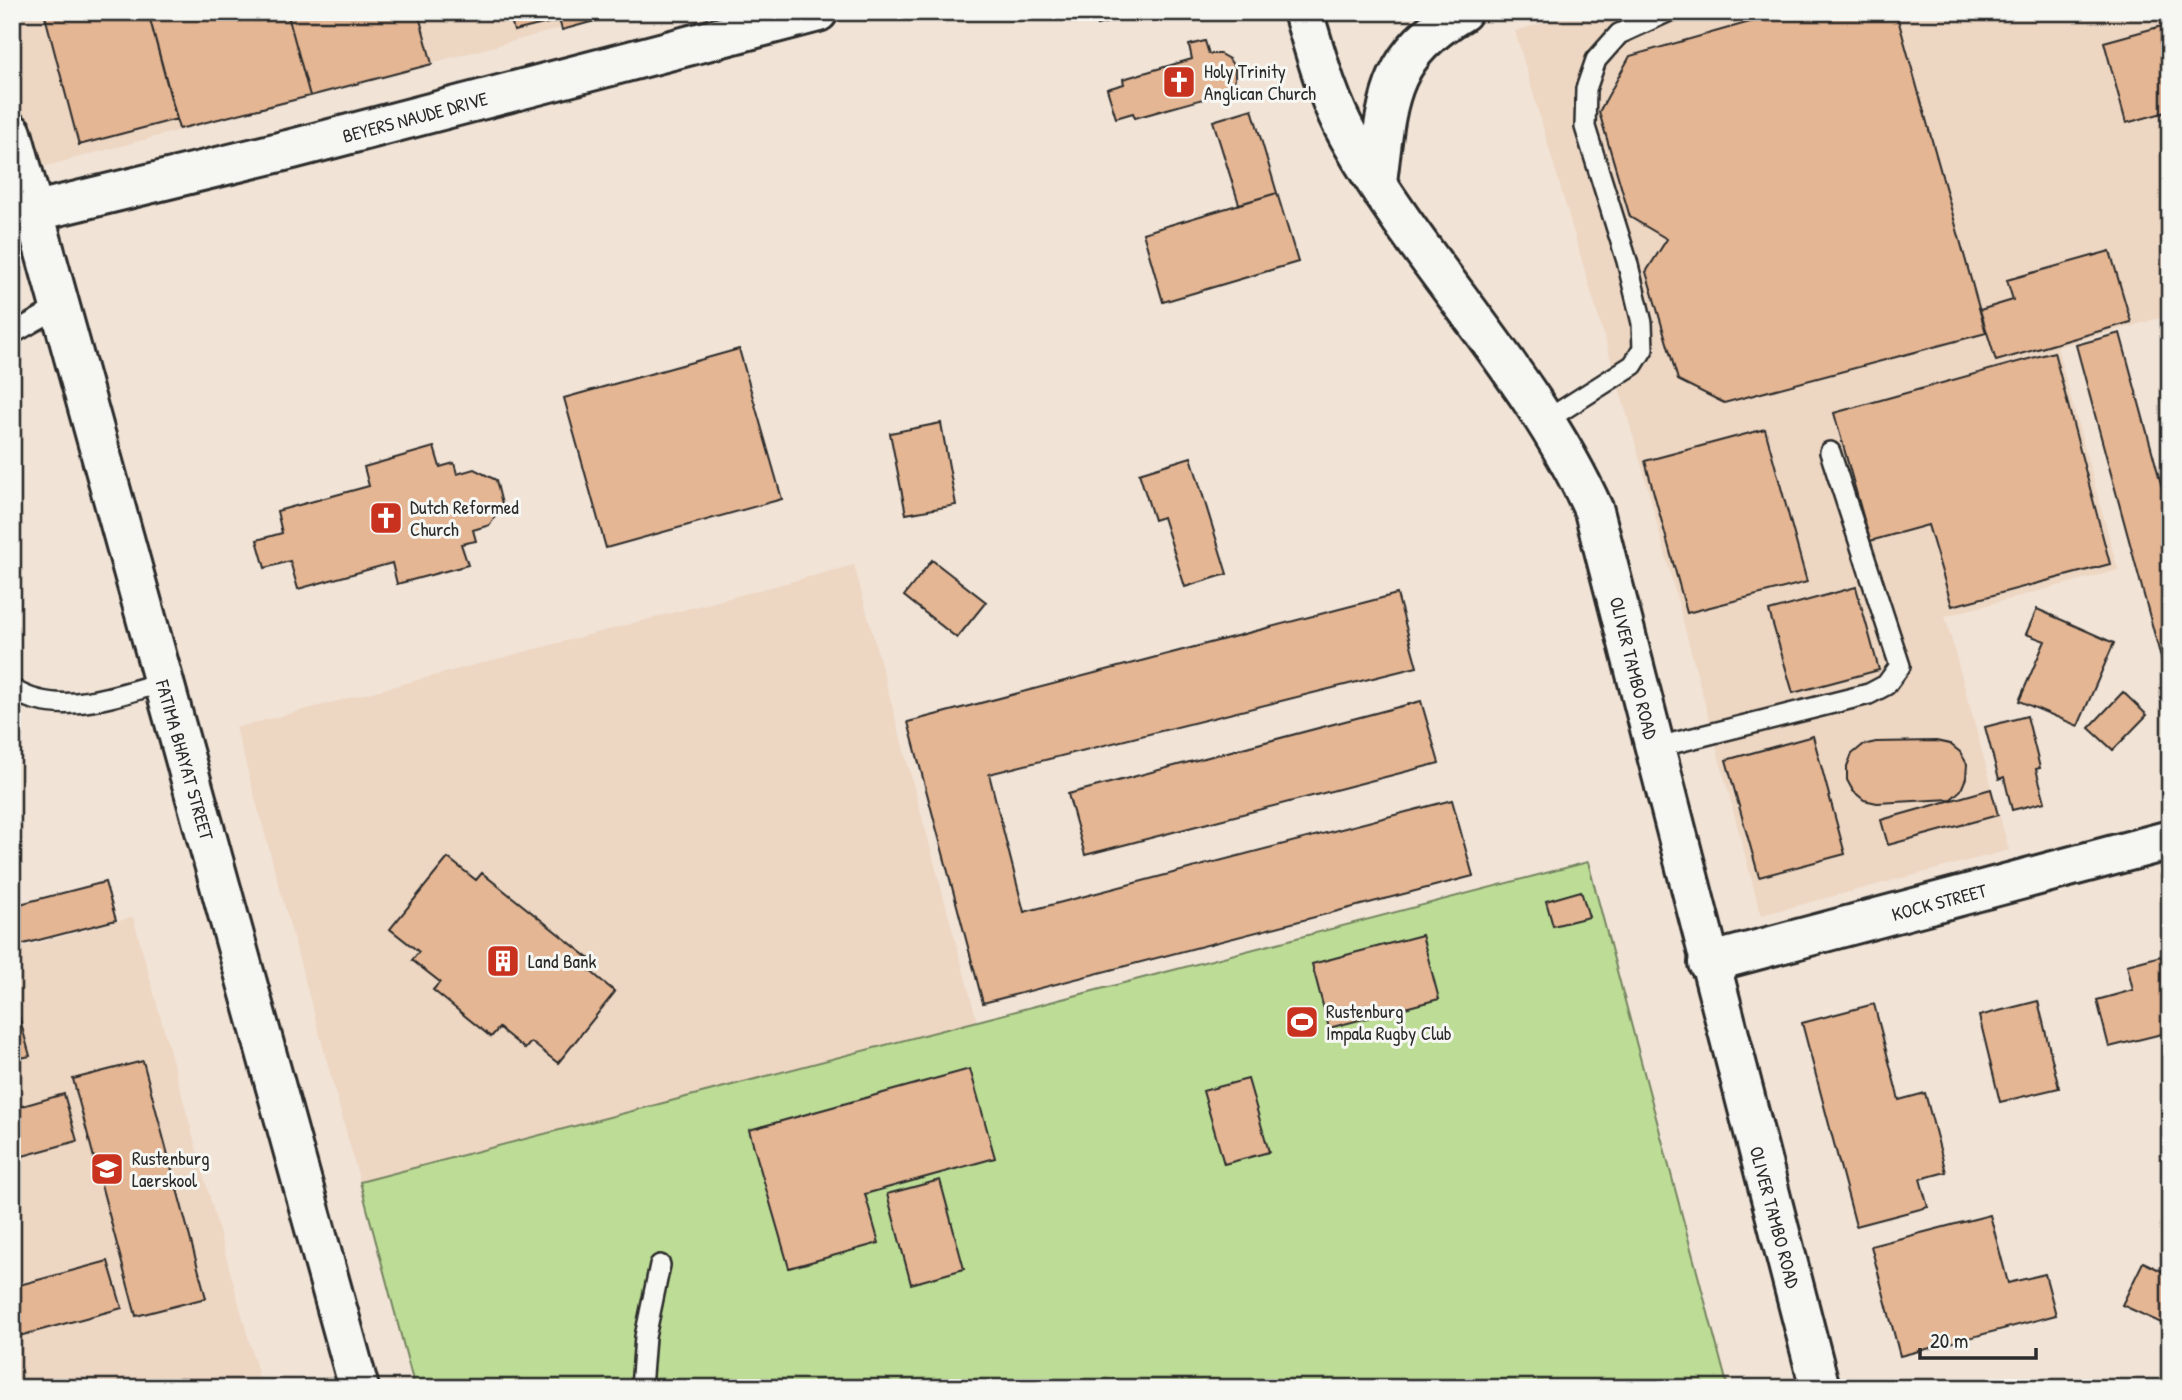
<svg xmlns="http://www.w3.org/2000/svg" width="2182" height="1400" font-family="'Patrick Hand',sans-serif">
  <rect width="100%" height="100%" fill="#f1e3d6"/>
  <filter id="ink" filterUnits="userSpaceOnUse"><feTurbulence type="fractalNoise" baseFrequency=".0143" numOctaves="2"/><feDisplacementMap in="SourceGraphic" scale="14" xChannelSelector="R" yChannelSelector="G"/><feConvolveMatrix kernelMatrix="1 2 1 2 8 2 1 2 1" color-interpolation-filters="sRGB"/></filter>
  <g filter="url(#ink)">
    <path fill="#edd6c2" d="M 12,12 L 622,12 L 12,175 Z
      M 1583,12 L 2164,12 L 2170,34 L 2170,315 L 2057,347 L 2118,570 L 1945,616 L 2009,850 L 1761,915 L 1641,463 L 1515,31 Z
      M 854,565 L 977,1021 L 360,1182 L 236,728 Z
      M 133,917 L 262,1388 L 12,1388 L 12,950 Z"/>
    <path fill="#bddd96" stroke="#748460" stroke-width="2" d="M 1588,862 L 1728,1388 L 415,1388 L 360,1182 Z"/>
    <path fill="#e4b694" stroke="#2b2b2b" stroke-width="2" d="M 44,12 L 148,12 L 177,119 L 79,145 Z
      M 148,12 L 287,12 L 310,96 L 179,129 Z
      M 287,12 L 418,12 L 432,64 L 310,96 Z
      M 509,12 L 553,12 L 556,21 L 514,31 Z
      M 557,12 L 627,12 L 562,30 Z
      M 1093,12 L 1114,12 L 1116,20 L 1097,25 Z
      M 1785,12 L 1896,12 L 1986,333 L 1724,403 L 1678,380 L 1646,272 L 1667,239 L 1630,217 L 1599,112 L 1630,56 Z
      M 2162,26 L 2170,54 L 2170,111 L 2126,123 L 2104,42 Z
      M 1205,41 L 1209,54 L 1220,54 L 1229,59 L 1235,68 L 1235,79 L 1230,88 L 1221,94 L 1135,118 L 1133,113 L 1116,118 L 1107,89 L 1124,84 L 1123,79 L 1192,59 L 1189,45 Z
      M 1252,109 L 1277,193 L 1239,204 L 1213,121 Z
      M 1277,193 L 1298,262 L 1163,302 L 1143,233 Z
      M 2110,251 L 2131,322 L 1996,361 L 1980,310 L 2013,300 L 2007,280 Z
      M 2120,333 L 2170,517 L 2170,691 L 2076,345 Z
      M 739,349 L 782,499 L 606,548 L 564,398 Z
      M 2054,352 L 2110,564 L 1952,606 L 1928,525 L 1870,541 L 1834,413 Z
      M 941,423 L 956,505 L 906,514 L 890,433 Z
      M 1765,429 L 1807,582 L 1687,613 L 1645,461 Z
      M 434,447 L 440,467 L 454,463 L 457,474 L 474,469 L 496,480 L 502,504 L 490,525 L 473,530 L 476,541 L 461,544 L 468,565 L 397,584 L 392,563 L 298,589 L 290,561 L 265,568 L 257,540 L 282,533 L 277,511 L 369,486 L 364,467 Z
      M 1191,457 L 1227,574 L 1185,587 L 1163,517 L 1154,520 L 1139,473 Z
      M 932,560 L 986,602 L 957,638 L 904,596 Z
      M 1856,587 L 1879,670 L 1793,693 L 1769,611 Z
      M 1397,594 L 1417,667 L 989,774 L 1024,912 L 1452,800 L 1473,876 L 983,1003 L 908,722 Z
      M 2037,609 L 2114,643 L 2078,726 L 2019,701 L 2045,641 L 2026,634 Z
      M 2123,692 L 2147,715 L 2113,750 L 2089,728 Z
      M 1421,701 L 1439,763 L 1085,855 L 1068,794 Z
      M 2027,716 L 2040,768 L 2036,769 L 2045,802 L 2012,810 L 2004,777 L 1999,779 L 1985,727 Z
      M 1813,736 L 1845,854 L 1759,877 L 1726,760 Z
      M 1936,741 L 1950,744 L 1960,752 L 1967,764 L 1966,778 L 1961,790 L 1951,799 L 1877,803 L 1864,800 L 1853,791 L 1847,780 L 1847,766 L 1852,754 L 1863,745 L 1876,742 Z
      M 1991,789 L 1998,815 L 1888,845 L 1881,820 Z
      M 448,858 L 476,880 L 482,873 L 595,963 L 589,970 L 615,992 L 558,1063 L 531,1042 L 525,1049 L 499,1028 L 491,1037 L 433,990 L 440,982 L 412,960 L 419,952 L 390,929 Z
      M 105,882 L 116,920 L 12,947 L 12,906 Z
      M 1581,891 L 1589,917 L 1553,926 L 1546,901 Z
      M 1422,935 L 1439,999 L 1329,1028 L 1312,964 Z
      M 2161,956 L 2170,981 L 2170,1032 L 2109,1047 L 2097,1000 L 2133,990 L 2127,965 Z
      M 12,991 L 30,1056 L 12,1060 Z
      M 2038,1001 L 2059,1088 L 2000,1102 L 1979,1016 Z
      M 1874,1004 L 1899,1100 L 1925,1093 L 1946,1172 L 1920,1179 L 1928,1207 L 1856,1226 L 1802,1023 Z
      M 143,1061 L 206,1298 L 136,1316 L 73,1079 Z
      M 970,1069 L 995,1158 L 865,1194 L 879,1243 L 789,1268 L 749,1130 Z
      M 1248,1079 L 1269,1152 L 1224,1164 L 1203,1091 Z
      M 64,1094 L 77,1141 L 12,1159 L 12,1109 Z
      M 940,1180 L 964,1269 L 911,1284 L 887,1194 Z
      M 1990,1215 L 2008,1283 L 2045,1274 L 2056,1315 L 1900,1356 L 1871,1246 Z
      M 108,1261 L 122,1308 L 12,1338 L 12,1287 Z
      M 2143,1262 L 2170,1275 L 2170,1327 L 2122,1305 Z"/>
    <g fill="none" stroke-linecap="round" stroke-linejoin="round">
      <defs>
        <path id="lane" d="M 12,334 L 59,307
          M 1545,421 L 1633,365 L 1643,349 L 1642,323 L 1627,261 L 1585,127 L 1586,89 L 1596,60 L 1619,34 L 1667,12
          M 12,689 C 58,719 116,695 164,682
          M 1654,748 L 1869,694 L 1886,685 L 1900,666 L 1830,452
          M 641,1388 L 645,1337 L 660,1265"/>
        <path id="street" d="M 12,133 L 359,1388
          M 12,217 L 292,149 L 818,12
          M 1708,963 L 2170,840"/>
        <path id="secondary" d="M 1303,12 C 1316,54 1327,98 1349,137 C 1421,267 1533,374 1594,511 L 1820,1388
          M 1377,182 C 1387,102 1386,57 1462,12"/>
      </defs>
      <use href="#lane" stroke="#2b2b2b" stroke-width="24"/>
      <use href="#street" stroke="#2b2b2b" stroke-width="44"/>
      <use href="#secondary" stroke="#2b2b2b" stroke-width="44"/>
      <use href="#lane" stroke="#f6f6f2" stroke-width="19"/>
      <use href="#street" stroke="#f6f6f2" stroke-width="38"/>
      <use href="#secondary" stroke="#f6f6f2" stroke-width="38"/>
    </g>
  </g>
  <defs>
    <symbol id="church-square" viewBox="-11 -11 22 22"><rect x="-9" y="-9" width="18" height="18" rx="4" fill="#c8321e" stroke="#f6f6f2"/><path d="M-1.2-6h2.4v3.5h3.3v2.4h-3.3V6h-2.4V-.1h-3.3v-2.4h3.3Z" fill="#fff"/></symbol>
    <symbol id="building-square" viewBox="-11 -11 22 22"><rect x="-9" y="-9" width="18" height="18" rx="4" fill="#c8321e" stroke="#f6f6f2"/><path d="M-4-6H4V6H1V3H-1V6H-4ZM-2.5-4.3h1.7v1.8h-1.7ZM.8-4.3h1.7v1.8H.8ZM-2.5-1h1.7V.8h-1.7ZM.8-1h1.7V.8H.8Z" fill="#fff"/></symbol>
    <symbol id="stadium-square" viewBox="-11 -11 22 22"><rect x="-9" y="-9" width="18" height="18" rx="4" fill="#c8321e" stroke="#f6f6f2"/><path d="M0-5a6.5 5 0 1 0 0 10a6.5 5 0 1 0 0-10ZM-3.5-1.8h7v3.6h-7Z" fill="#fff"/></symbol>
    <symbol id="school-square" viewBox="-11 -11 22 22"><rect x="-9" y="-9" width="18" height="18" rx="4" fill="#c8321e" stroke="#f6f6f2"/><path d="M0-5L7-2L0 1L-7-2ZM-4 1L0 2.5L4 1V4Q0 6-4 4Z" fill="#fff"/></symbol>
  </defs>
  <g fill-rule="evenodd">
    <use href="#church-square" x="1160" y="63" width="38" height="38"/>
    <use href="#church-square" x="367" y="499" width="38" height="38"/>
    <use href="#building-square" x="484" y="942" width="38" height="38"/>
    <use href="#stadium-square" x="1283" y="1003" width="38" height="38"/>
    <use href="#school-square" x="88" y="1150" width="38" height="38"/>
  </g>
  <g text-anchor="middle" stroke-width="6" stroke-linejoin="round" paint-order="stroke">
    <g font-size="19" fill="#2b2b2b" stroke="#f6f6f2" text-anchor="start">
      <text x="1204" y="78">Holy Trinity<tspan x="1204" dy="22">Anglican Church</tspan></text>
      <text x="410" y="514">Dutch Reformed<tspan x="410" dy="22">Church</tspan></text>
      <text x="528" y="968">Land Bank</text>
      <text x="1326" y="1018">Rustenburg<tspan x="1326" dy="22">Impala Rugby Club</tspan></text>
      <text x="132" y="1165">Rustenburg<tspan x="132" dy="22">Laerskool</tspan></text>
    </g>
    <g font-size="19" fill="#2b2b2b" stroke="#f6f6f2">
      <text transform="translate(415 117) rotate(-15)" y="7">BEYERS NAUDE DRIVE</text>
      <text transform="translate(1634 668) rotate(76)" y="7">OLIVER TAMBO ROAD</text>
      <text transform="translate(185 760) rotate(74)" y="7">FATIMA BHAYAT STREET</text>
      <text transform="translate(1939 902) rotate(-15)" y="7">KOCK STREET</text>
      <text transform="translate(1775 1217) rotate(75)" y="7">OLIVER TAMBO ROAD</text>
    </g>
  </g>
  <rect width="2182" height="1400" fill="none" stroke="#f6f6f2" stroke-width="42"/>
  <rect x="21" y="21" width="2140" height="1358" fill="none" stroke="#2b2b2b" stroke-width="2.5" filter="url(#ink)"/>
  <path d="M1920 1348v10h116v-10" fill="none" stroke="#2b2b2b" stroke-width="3.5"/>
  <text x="1930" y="1348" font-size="21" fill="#2b2b2b" stroke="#f6f6f2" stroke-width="5" paint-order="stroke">20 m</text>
</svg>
